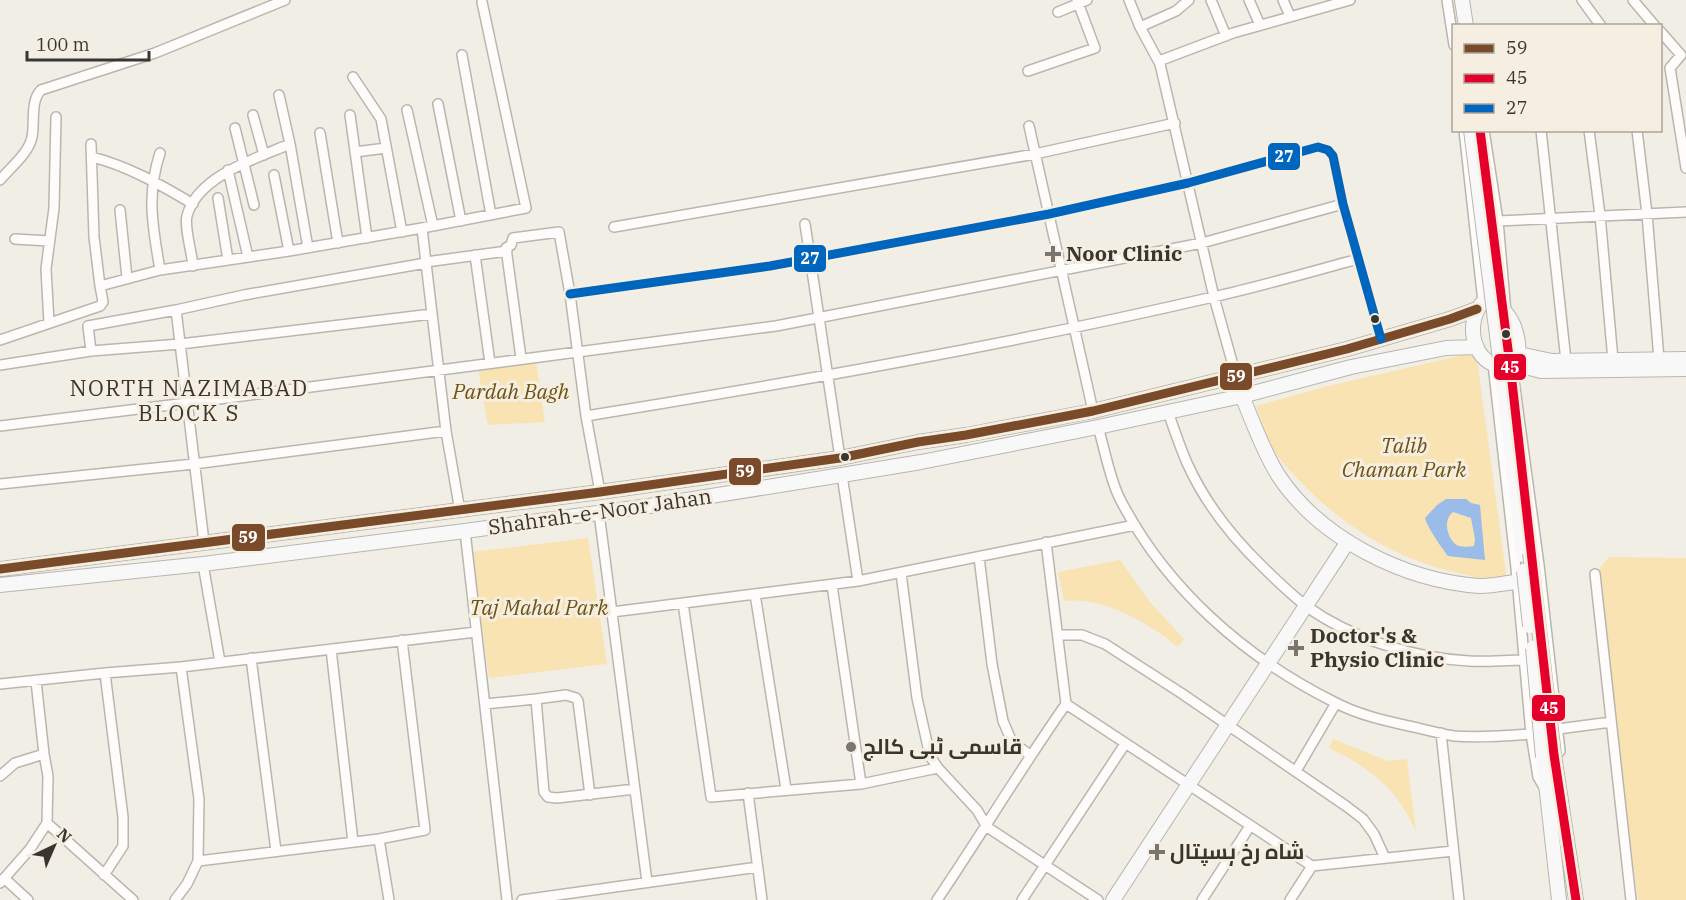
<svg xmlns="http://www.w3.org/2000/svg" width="1686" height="900" font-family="'IBM Plex Serif',Cairo,serif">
  <rect width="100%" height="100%" fill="#f1eee6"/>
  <path fill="#f9e3b3" d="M 1476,352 L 1507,580 C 1492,581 1478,578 1462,574 C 1397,560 1341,526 1296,477 C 1289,469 1280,461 1275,452 C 1267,438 1262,421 1256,406 L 1328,386 Z
    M 535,356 L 545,422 L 488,425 L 477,363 Z
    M 588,538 L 607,664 L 489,678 L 472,552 Z
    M 1609,557 L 1686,558 L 1686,900 L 1638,900 L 1595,574 Z
    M 1120,560 L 1149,601 L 1184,639 L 1178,647 C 1149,623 1103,596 1064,601 L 1058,572 Z
    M 1333,739 L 1388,761 L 1407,759 L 1416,832 C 1397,788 1370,768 1329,748 Z"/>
  <path fill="#9bbbe8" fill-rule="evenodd" d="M 1446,499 L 1466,499 L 1471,503 L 1480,505 L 1485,560 L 1448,556 C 1443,550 1426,525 1425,518 L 1437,505 ZM 1453,512 L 1471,518 L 1475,539 L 1474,546 C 1470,547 1463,547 1459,546 C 1449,543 1441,521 1453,512 Z"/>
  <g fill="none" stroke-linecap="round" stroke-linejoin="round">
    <defs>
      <path id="street" d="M 1129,0 L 1140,27 L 1160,64 L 1214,297 L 1236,376
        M 1211,0 L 1226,36
        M 1249,0 L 1260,25
        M 1283,0 L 1290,16
        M 1447,0 L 1454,45
        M 1582,0 L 1601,26
        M 1633,0 L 1655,26
        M 1058,12 L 1087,0
        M 1140,27 L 1176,11 L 1189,0
        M 1660,31 L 1681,55 L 1670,68 L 1686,168
        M 462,55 L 491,215
        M 1159,61 L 1233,33 L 1350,0
        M 1028,71 L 1095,48 L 1077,0
        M 353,77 L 381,119 L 402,232
        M 279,95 L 290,144 L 308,248
        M 438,104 L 461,221
        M 407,110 L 433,226
        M 253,115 L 264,155
        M 350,115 L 367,238
        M 1029,126 L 1093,411
        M 235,128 L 254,205
        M 1464,130 L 1483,302
        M 1484,130 L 1498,221 L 1506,313
        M 1541,130 L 1566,361
        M 1589,130 L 1600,215 L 1613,360
        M 1637,130 L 1647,214 L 1659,359
        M 320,133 L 338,243
        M 91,144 L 94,237 L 100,286
        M 355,152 L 386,148
        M 160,153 C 146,196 153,228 160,270
        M 92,157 C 128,166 161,185 193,204
        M 228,170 L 248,257
        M 274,175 L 289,251
        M 0,180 C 10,168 29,153 32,137 C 35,123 30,101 41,90 L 155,53 L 285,0
        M 218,198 L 228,260
        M 120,210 L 127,278
        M 1498,221 L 1686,212
        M 805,224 L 840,458
        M 614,227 L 1035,154 L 1175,123
        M 422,228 L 526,208 L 482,2
        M 15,239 L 49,241
        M 475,255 L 490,363
        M 426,262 L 507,251
        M 193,266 C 192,253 184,227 187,216 C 197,176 257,158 290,144
        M 570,294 L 770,266 L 1049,214 L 1188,183 L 1318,147 L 1328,150 L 1333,156 L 1343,204 L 1381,339
        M 49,323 L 46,269 L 54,208 L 56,117
        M 0,340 L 100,306 L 103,302 L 100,286 L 160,270 L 289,251 L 422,228 L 426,263
        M 91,351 L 88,326 L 176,310
        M 521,358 L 506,248 L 511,245 L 513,238 L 559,232 L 570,294 L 586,416 L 600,492
        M 1493,364 L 1516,568 L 1531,734 L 1538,777 L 1545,789
        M 0,365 L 91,351 L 180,344 L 432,314
        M 1512,366 L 1539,565 L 1560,751
        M 1168,412 C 1174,429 1180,447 1187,463 C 1205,503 1232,537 1262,566 C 1276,580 1291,594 1306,606 C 1352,639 1414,658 1469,661 C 1487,662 1506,660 1524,660
        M 586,416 C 796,382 1006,345 1213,297 C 1262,286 1310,272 1358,259
        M 0,426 L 211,400 L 776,326 L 1202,243 L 1343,204
        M 1098,427 C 1105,450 1109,476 1119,497 C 1165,588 1245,658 1336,703 C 1361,716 1391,722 1418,728 C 1430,731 1442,734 1454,736 C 1480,738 1505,736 1531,734
        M 842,475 L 858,581
        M 0,484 L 194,464 L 446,431
        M 599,513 L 647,882
        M 465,531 L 507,900
        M 204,542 L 176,310 L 244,295 L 426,263 L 446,431 L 460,511
        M 1046,542 L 1066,704 L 1312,866 L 1453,851
        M 979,557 L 992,664 L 1003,721 L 1012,742 L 1030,755
        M 203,564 L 220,662
        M 901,573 L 917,698 L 930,756 L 938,768 L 977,810 L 987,827 L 1098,900
        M 1595,574 L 1631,900
        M 832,585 L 861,784
        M 755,594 L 786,789
        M 683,603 L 711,797 L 861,784 L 938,768
        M 612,612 L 858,581 L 1135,525
        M 1058,635 L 1082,635 L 1105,644 L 1181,693 L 1346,806 L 1363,819 L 1374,834 L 1385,858
        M 331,649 L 353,842
        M 251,658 L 276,851
        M 0,684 L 105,673 L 181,667 L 476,632
        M 536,699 L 566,695 L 576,698 L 578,701 L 590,795
        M 485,704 L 536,699 L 544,792 L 548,797 L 557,798 L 635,789
        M 1558,729 L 1611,722
        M 1441,733 L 1459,900
        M 1296,771 L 1336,703
        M 0,776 L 15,763 L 44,754
        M 748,793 L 762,900
        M 47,823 L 133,900
        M 379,839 L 389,900
        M 198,861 L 379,839 L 425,830 L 402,640
        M 104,875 L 123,846 L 123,817 L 105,673
        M 4,878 L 28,900
        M 0,883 L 30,849 L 47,823 L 48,776 L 44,754 L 36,681
        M 175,900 L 187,884 L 198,861 L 199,799 L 181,667
        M 522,900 L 758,867
        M 937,900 C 981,835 1021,768 1066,704
        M 1022,900 L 1125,744
        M 1202,900 L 1250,826
        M 1290,900 L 1312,866"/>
      <path id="secondary" d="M 1462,0 L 1466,26
        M 1491,301 C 1496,305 1503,309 1506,313 C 1517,326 1524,354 1512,366 C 1505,367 1499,367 1493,364 C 1470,354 1467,319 1483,302 Z
        M 1519,354 L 1552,361 L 1686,359
        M 1515,364 L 1541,371 L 1686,369
        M 1502,375 L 1523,555
        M 1242,396 C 1253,422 1263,451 1278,475 C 1320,539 1405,581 1480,586 C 1492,586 1504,583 1516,582
        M 0,569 L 600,492 L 840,458 L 918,442 L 966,435 L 1093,411 L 1347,349 L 1450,319 L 1477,309
        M 0,585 L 203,564 L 465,531 L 649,506 L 842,475 L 921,462 L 1098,427 L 1242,396 L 1351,367 L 1446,348 L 1477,347
        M 1554,755 L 1576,900
        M 1543,757 L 1559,900
        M 1113,900 L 1347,543"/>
    </defs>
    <use href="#street" stroke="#b9b6b0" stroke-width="12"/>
    <use href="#secondary" stroke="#b9b6b0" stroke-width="16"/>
    <use href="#street" stroke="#fdfcfb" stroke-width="9"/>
    <use href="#secondary" stroke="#f8f8f8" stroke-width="14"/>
    <defs>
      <path id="secondary-bridge" d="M 1471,130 L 1502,375
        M 1530,553 L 1554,755
        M 1524,571 L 1530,626
        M 1533,648 L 1543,757"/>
    </defs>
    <use href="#secondary-bridge" stroke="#b9b6b0" stroke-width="16" stroke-linecap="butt"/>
    <use href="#secondary-bridge" stroke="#f8f8f8" stroke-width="14"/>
    <defs>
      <path id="bus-1" d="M 0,569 L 600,492 L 840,458 L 918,442 L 966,435 L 1093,411 L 1347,349 L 1450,319 L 1477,309"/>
      <path id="bus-2" d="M 1480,130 L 1511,373 L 1554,755 L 1576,900"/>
      <path id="bus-3" d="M 570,294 L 770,266 L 1049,214 L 1188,183 L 1318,147 L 1328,150 L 1333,156 L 1343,204 L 1381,339"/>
    </defs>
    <use href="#bus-1" stroke="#f6efe1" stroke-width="14"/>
    <use href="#bus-2" stroke="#f6efe1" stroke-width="14"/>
    <use href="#bus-3" stroke="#f6efe1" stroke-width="14"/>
    <use href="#bus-1" stroke="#7a4b2a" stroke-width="9"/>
    <use href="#bus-2" stroke="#e4002b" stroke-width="9"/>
    <use href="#bus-3" stroke="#0065bd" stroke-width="9"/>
  </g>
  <g fill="#797670" stroke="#f6efe1" stroke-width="2">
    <path d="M1050 245h6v6h6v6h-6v6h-6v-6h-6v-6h6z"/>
    <path d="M1293 639h6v6h6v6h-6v6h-6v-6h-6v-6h6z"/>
    <circle cx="851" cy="747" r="6"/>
    <path d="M1154 843h6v6h6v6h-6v6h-6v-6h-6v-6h6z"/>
  </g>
  <g fill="#383630" stroke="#f6efe1" stroke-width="2">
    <circle cx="1375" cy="319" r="5"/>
    <circle cx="1506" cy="334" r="5"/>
    <circle cx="845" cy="457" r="5"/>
  </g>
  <g text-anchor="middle" stroke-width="6" stroke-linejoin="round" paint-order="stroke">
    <g font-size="21" font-weight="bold" fill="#383630" stroke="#f6efe1" text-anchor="start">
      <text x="1066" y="261">Noor Clinic</text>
      <text x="1310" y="643">Doctor's &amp;<tspan x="1310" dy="24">Physio Clinic</tspan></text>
      <text x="863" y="754">قاسمی ٹبی کالج</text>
      <text x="1170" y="859">شاہ رخ ہسپتال</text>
    </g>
    <g font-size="21" font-style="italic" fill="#6d5312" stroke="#f6efe1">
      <text x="511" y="399">Pardah Bagh</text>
      <text x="1404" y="453">Talib<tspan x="1404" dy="24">Chaman Park</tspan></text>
      <text x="539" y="615">Taj Mahal Park</text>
    </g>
    <g font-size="21" fill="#383630" stroke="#f6efe1">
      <text transform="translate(600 512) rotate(-8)" y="7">Shahrah-e-Noor Jahan</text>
    </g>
    <g font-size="22" letter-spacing="1.5" fill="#383630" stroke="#f6efe1">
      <text x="189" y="396">NORTH NAZIMABAD<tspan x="189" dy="25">BLOCK S</tspan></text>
    </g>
  </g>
  <g stroke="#f6efe1" stroke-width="2">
    <rect x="1267" y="142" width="34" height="29" rx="6" fill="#0065bd"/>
    <rect x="793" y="244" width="34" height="29" rx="6" fill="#0065bd"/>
    <rect x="1493" y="353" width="34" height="28" rx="6" fill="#e4002b"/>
    <rect x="1219" y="362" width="34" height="29" rx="6" fill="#7a4b2a"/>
    <rect x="728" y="457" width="34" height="29" rx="6" fill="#7a4b2a"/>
    <rect x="231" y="523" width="35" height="29" rx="6" fill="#7a4b2a"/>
    <rect x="1531" y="694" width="35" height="28" rx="6" fill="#e4002b"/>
  </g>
  <g font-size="16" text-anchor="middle" font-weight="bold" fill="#fff">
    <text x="1284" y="162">27</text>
    <text x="810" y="264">27</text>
    <text x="1510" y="373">45</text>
    <text x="1236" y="382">59</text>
    <text x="745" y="477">59</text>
    <text x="248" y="543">59</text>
    <text x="1549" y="714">45</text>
  </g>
  <rect x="1452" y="24" width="210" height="108" fill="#f6efe1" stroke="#aaa59a" stroke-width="1.5"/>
  <rect x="1464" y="44" width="30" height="9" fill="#7a4b2a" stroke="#aaa59a" stroke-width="1.5"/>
  <text x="1506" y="54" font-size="18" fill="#383630">59</text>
  <rect x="1464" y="74" width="30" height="9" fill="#e4002b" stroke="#aaa59a" stroke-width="1.5"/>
  <text x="1506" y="84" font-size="18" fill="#383630">45</text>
  <rect x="1464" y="104" width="30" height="9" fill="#0065bd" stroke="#aaa59a" stroke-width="1.5"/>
  <text x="1506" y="114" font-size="18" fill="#383630">27</text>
  <g transform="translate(54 846) rotate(44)" stroke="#f6efe1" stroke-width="4.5" paint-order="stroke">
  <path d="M0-4.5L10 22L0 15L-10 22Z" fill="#383630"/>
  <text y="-9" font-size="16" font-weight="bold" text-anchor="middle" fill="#383630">N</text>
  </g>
  <path d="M27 51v9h122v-9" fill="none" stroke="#383630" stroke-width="3"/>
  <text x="36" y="51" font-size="18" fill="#383630" stroke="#f6efe1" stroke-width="4.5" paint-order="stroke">100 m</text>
</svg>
